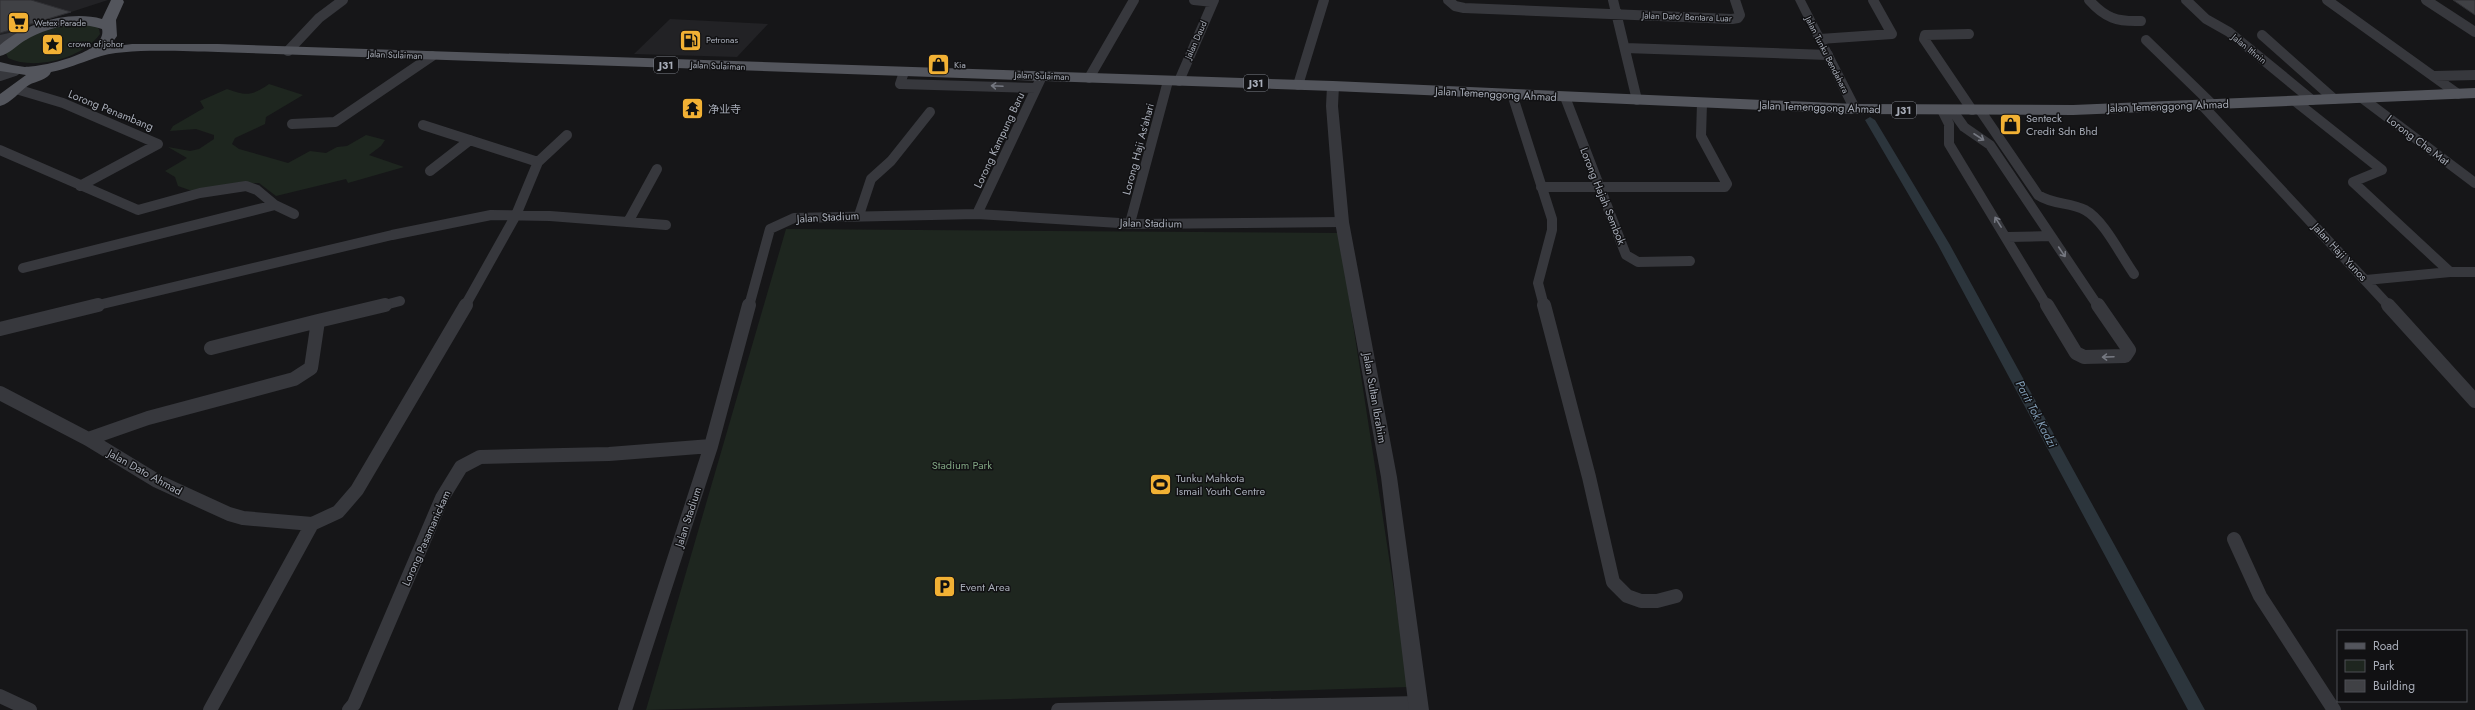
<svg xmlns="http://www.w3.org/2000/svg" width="2475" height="710" font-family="Jost,'Noto Sans SC',sans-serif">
  <rect width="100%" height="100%" fill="#161618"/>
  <path fill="#222225" d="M 0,0 L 108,0 L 28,26 L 0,40 Z
    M 670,19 L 768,24 L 737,57 L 634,54 Z"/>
  <path fill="#1e261f" d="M 60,24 L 95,25 L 99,29 L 100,34 C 83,58 35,71 8,58 L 6,53 L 9,46 Z
    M 269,84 L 303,95 L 266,117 L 265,124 L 235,138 L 232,144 L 239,149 L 288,163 L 310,151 L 326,153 L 337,147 L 347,146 L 366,135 L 385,140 L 381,146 L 369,155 L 404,167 L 348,183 L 346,179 L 276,196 L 259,183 L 244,183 L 195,192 L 178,186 L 175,177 L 165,171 L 187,158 L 168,147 L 190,151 L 199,149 L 214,139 L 214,135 L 196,129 L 170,131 L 173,126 L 204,108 L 200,101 L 227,89 C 246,96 252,96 269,84 Z
    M 786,229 L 1339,233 L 1409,687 L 646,710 Z"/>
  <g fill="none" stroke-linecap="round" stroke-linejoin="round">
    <path fill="#2c353c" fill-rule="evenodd" d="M 1870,117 L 1875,120 L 1950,245 L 2205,710 L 2188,710 L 1938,245 L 1865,120 Z"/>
  </g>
  <path fill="#404145" stroke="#303034" d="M 0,0 L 31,0 L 71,12 L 0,33 Z
    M 2453,0 L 2475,0 L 2475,15 Z"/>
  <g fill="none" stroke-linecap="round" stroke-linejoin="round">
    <path stroke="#37383d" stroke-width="10" d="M 1194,0 L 1213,2
      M 1448,0 L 1455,6 L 1464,8 L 1732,19 L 1738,18 L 1740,15 L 1735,0
      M 1613,0 L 1637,100
      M 2089,0 C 2105,18 2117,22 2141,21
      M 2186,0 L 2206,19 L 2229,32 L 2312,100
      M 2327,0 L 2458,94
      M 2426,0 L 2475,32
      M 1969,34 L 1925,35 L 1924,39 L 1972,110
      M 2262,35 L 2334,99
      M 1820,39 L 1892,34 L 1873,0
      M 0,40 L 24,35
      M 2146,40 L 2213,105
      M 1625,48 L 1828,55
      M 288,51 L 319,18 L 343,0
      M 904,72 L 900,84 L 1036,88
      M 0,76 L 15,71
      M 2435,76 L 2475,75
      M 1089,78 L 1134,0
      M 1179,81 L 1214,0
      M 1298,85 L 1324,0
      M 16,89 L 63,103 L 158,144 L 80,186
      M 1512,94 L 1552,219 L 1552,230 L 1538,283 L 1544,306
      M 1565,97 L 1626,255 L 1638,262 L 1690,261
      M 2362,98 L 2475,183
      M 2295,101 L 2382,170 L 2353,182 L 2450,272
      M 2202,105 L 2389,306
      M 1942,110 L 1949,124 L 1949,144 L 2047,306
      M 1952,110 L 1964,127 L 1990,145 L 2098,306
      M 1980,110 L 2038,195 C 2053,205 2070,202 2085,210 C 2104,220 2121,256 2134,274
      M 292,124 L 335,122 L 432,56
      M 423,125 L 538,162
      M 0,150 L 138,210 L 200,193 L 246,186 L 257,190 L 275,205 L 294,214
      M 430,171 L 470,140
      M 1541,187 L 1725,187 L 1727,184 L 1701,136 L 1702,103
      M 977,214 L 1042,76
      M 859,215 L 871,179 L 891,161 L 930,112
      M 628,222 L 657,169
      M 1130,223 L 1168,81
      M 2008,237 L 2051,236
      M 23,268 L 275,205
      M 2366,280 L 2450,272 L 2475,272
      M 94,306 L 392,235 L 491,215 L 550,216 L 666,225
      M 381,306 L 400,301
      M 465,306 L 516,215 L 538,162 L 567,135
      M 749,306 L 770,229 L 794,218 L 977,214 L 1135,224 L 1342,222"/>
    <path stroke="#37383d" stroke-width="14" d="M 1544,305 L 1589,477 L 1613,582 L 1627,596 L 1641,601 L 1657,601 L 1676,596
      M 2047,305 L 2076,353 L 2084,357 L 2125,356 L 2129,350 L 2098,305
      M 2388,305 L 2475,401
      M 0,329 L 98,305
      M 211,348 L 318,321
      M 0,393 L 88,439 L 157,481 L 229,514 L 243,518 L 312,524 L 210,710
      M 88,439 L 148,418 L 294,379 L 311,368 L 318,321 L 385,305
      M 312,524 L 338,512 L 357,490 L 466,305
      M 2234,539 L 2260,596 L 2334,710
      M 0,696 L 30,710
      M 349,710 L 354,704 L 442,498 L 461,467 L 480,457 L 609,454 L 711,446
      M 625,710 L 711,446 L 749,305
      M 1058,710 L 1419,703"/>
    <path fill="#37383d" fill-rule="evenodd" d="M 1795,0 L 1805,0 L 1861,109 L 1859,112 L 1855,113 L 1849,109 Z
      M 1333,82 L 1339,86 L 1338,106 L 1349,222 L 1397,477 L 1429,710 L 1409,710 L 1381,477 L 1335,222 L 1326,106 L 1327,86 Z"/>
    <path fill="#53555c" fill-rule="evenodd" d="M 111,0 L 123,0 L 124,2 L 116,20 L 117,36 L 109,47 L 132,44 L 218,44 L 1333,81 L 1855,104 L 2073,105 L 2475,88 L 2475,98 L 2073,115 L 1855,114 L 1333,91 L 218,52 C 185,52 125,47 95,58 C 80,63 67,69 51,72 C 48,80 36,81 29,85 C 19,91 12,103 0,106 L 0,94 L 26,75 L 0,71 L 0,62 C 8,64 16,66 25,67 C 43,67 108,53 102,29 C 76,20 47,27 24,41 C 16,46 9,54 0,56 L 0,45 C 26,23 69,10 102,19 Z"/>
  </g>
  <defs><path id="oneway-shaft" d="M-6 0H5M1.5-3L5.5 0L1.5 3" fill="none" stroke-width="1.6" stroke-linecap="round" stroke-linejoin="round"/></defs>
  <g stroke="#757881">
    <use href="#oneway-shaft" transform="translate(997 86) rotate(-177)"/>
    <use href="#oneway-shaft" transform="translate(1979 137) rotate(33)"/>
    <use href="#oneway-shaft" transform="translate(1998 222) rotate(-122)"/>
    <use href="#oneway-shaft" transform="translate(2062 252) rotate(56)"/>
    <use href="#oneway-shaft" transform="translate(2108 357) rotate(178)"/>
  </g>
  <defs>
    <symbol id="supermarket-square" viewBox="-11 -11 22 22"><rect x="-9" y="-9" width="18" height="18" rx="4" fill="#f2b134" stroke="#111113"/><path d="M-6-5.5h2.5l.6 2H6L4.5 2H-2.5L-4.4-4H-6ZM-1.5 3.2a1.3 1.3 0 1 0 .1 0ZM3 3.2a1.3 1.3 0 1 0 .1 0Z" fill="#111"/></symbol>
    <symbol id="fuel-square" viewBox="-11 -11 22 22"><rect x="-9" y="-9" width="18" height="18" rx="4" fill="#f2b134" stroke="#111113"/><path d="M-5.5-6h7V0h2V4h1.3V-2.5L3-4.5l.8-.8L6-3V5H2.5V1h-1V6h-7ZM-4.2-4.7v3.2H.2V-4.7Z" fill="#111"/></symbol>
    <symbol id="sight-square" viewBox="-11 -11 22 22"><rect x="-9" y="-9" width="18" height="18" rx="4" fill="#f2b134" stroke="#111113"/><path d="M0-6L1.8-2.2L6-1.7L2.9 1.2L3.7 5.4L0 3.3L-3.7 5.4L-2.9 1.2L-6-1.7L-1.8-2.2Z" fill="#111"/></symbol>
    <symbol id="shop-square" viewBox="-11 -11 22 22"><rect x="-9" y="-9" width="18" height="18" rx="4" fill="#f2b134" stroke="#111113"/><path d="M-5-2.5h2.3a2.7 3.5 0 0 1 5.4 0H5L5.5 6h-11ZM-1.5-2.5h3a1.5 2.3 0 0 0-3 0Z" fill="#111"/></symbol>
    <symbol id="temple-square" viewBox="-11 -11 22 22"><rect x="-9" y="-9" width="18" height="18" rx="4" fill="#f2b134" stroke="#111113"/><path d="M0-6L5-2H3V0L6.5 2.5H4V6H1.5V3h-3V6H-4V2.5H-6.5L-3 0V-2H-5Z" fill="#111"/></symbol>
    <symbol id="stadium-square" viewBox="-11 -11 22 22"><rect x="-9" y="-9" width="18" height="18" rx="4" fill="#f2b134" stroke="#111113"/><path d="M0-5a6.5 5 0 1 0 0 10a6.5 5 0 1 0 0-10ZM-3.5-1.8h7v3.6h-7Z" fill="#111"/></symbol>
    <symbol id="parking-square" viewBox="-11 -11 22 22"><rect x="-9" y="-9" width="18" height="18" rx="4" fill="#f2b134" stroke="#111113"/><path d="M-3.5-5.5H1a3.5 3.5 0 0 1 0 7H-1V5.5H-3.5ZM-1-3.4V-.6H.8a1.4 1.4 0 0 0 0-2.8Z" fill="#111"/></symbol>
  </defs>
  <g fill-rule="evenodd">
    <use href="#supermarket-square" x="6" y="10" width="25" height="25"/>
    <use href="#fuel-square" x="678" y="28" width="25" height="25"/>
    <use href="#sight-square" x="40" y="32" width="25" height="25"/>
    <use href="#shop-square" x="926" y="52" width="25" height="25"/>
    <use href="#temple-square" x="680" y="96" width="25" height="25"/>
    <use href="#shop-square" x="1998" y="112" width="25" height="25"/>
    <use href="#stadium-square" x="1148" y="472" width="25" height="25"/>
    <use href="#parking-square" x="932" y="574" width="25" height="25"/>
  </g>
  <g text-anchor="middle" stroke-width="3" stroke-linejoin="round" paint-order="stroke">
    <g font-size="9" fill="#a8adb8" stroke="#111113">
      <text transform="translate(1687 17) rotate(2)" y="3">Jalan Dato' Bentara Luar</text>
      <text transform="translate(1196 40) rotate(-66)" y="3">Jalan Daud</text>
      <text transform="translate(2249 49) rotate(39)" y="3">Jalan Ithnin</text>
      <text transform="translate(395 55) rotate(2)" y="3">Jalan Sulaiman</text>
      <text transform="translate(1827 55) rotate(63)" y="3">Jalan Tunku Bendahara</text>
      <text transform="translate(718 66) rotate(2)" y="3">Jalan Sulaiman</text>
      <text transform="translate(1042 76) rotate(2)" y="3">Jalan Sulaiman</text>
    </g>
    <g font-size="9" fill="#a8adb8" stroke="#111113" text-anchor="start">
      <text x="34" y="26">Wetex Parade</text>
      <text x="706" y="43">Petronas</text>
      <text x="68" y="47">crown of johor</text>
      <text x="954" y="68">Kia</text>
    </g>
    <g fill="#111113" stroke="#7b7e86" stroke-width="1">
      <rect x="654" y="57" width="24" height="16" rx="3"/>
      <rect x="1244" y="75" width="24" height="16" rx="3"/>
      <rect x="1892" y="102" width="24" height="16" rx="3"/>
    </g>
    <g font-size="10" font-weight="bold" fill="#a8adb8">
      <text x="666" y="69">J31</text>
      <text x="1256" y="87">J31</text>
      <text x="1904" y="114">J31</text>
    </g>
    <g font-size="11" fill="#a8adb8" stroke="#111113">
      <text transform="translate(1496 94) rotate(3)" y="4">Jalan Temenggong Ahmad</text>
      <text transform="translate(2168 106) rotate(-2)" y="4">Jalan Temenggong Ahmad</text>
      <text transform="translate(1820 107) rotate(2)" y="4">Jalan Temenggong Ahmad</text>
      <text transform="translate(111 110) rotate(22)" y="4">Lorong Penambang</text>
      <text transform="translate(999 140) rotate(-65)" y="4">Lorong Kampung Baru</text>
      <text transform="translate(2418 140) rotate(37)" y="4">Lorong Che Mat</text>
      <text transform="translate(1138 149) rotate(-75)" y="4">Lorong Haji As'ahari</text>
      <text transform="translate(1603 196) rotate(68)" y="4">Lorong Hajah Sembok</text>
      <text transform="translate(828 217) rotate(-3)" y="4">Jalan Stadium</text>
      <text transform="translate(1151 223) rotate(1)" y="4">Jalan Stadium</text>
      <text transform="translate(2340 252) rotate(47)" y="4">Jalan Haji Yunos</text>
      <text transform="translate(1375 398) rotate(80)" y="4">Jalan Sultan Ibrahim</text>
      <text transform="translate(145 472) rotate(29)" y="4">Jalan Dato Ahmad</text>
      <text transform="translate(688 517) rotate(-72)" y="4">Jalan Stadium</text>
      <text transform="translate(426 538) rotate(-66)" y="4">Lorong Pasamanickam</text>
    </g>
    <g font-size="11" fill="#a8adb8" stroke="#111113" text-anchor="start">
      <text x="708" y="113">净业寺</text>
      <text x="2026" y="122">Senteck<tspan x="2026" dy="13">Credit Sdn Bhd</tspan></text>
      <text x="1176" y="482">Tunku Mahkota<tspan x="1176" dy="13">Ismail Youth Centre</tspan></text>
      <text x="960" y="591">Event Area</text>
    </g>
    <g font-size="11" fill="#7fa381" stroke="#111113">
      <text x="962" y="469">Stadium Park</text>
    </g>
    <g font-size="12" font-style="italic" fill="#7f9bb3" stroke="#111113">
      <text transform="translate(2036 414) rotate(62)" y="4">Parit Tok Kadzi</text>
    </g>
  </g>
  <rect x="2337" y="630" width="130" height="72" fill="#111113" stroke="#4d4f55"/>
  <rect x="2345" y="643" width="20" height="6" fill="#53555c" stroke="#4d4f55"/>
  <text x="2373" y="650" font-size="12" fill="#a8adb8">Road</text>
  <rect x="2345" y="660" width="20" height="12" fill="#1e261f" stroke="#4d4f55"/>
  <text x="2373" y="670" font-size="12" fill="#a8adb8">Park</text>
  <rect x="2345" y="680" width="20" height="12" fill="#404145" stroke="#4d4f55"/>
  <text x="2373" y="690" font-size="12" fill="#a8adb8">Building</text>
</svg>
